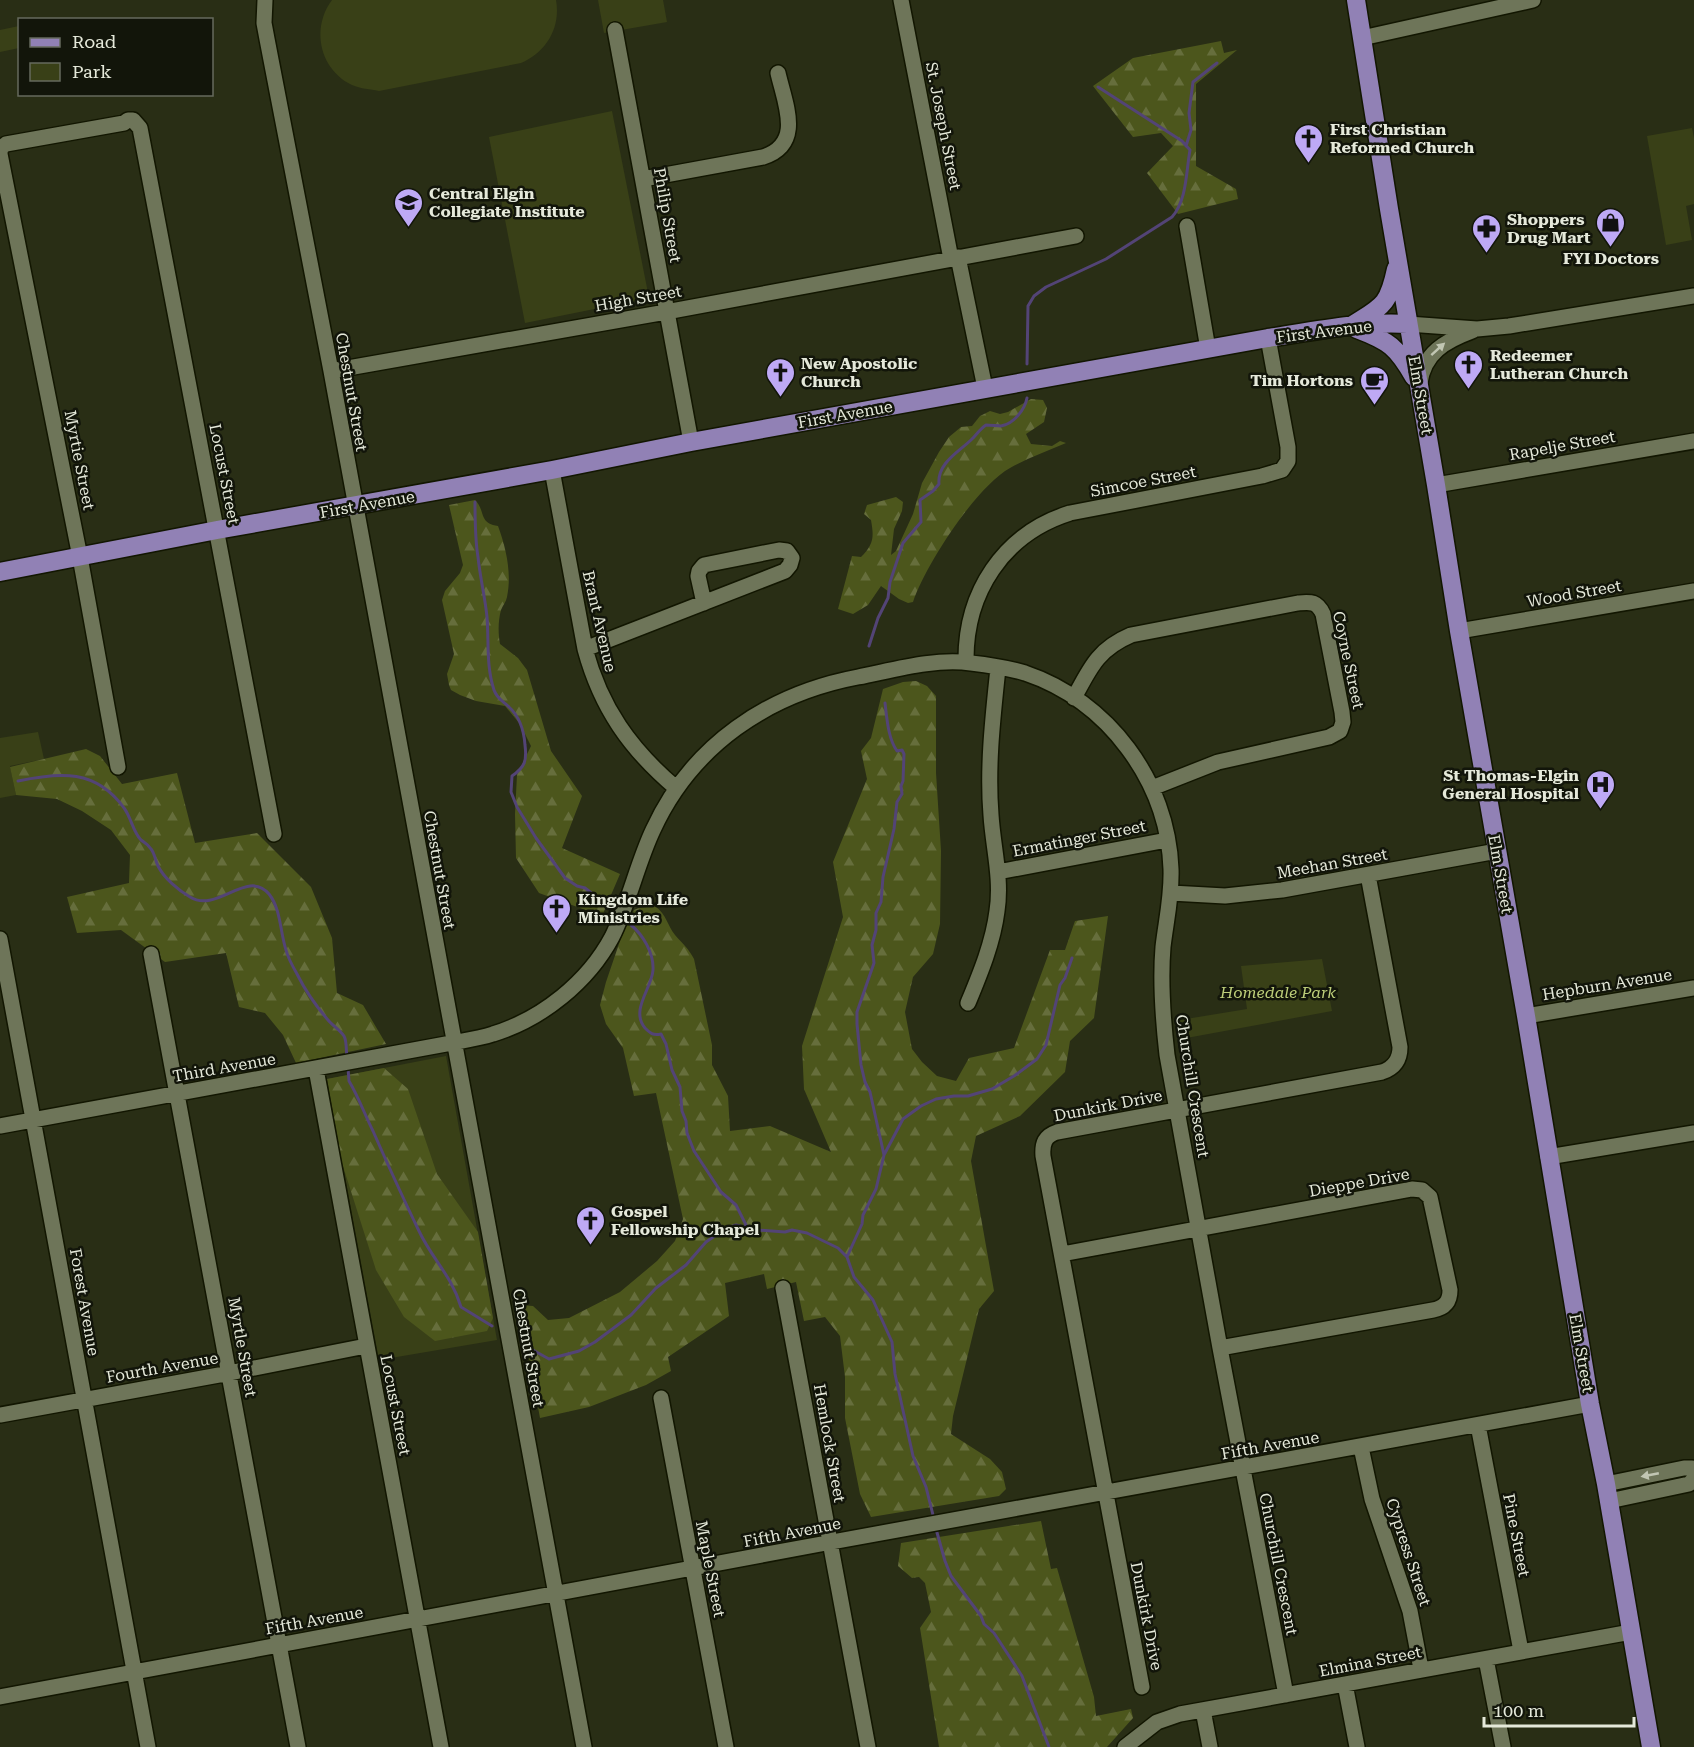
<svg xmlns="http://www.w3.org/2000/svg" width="1694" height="1747" font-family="'Roboto Serif',serif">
  <defs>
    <pattern id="forest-firs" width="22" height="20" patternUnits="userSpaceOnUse" patternTransform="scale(1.5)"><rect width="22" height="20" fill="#4c561c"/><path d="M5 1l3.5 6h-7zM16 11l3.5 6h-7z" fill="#666e3c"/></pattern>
  </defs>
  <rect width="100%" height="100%" fill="#292e15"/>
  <path fill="#394017" d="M 332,0 L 556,0 C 561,28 546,52 521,63 L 379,91 C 370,89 361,89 352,85 C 319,69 311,28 332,0 Z
    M 598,0 L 663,0 L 667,22 L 604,33 Z
    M 19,26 L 19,48 L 0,52 L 0,30 Z
    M 612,111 L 649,298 L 525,323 L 489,137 Z
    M 1692,128 L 1694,138 L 1694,204 L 1686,206 L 1692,240 L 1666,245 L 1647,136 Z
    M 38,732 L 44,759 L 10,766 L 16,795 L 0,798 L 0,738 Z
    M 1322,959 L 1332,1011 L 1181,1039 L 1180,1020 L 1247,1009 L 1241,966 Z
    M 446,1056 L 497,1340 L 379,1360 L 327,1079 Z"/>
  <path fill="url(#forest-firs)" d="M 1221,41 L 1224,53 L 1237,50 L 1196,84 L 1196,166 L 1236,189 L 1238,199 L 1178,214 L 1147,173 L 1173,146 L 1161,133 L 1133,137 L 1093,86 L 1133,58 Z
    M 1031,399 L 1043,400 L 1047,408 L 1044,422 L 1026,434 L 1031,444 L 1052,446 L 1060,441 L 1066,443 C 1047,451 1028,458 1010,468 C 976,487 926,564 913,602 L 908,603 L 899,599 L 881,586 L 868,605 L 853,614 L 838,609 L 852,556 L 861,557 C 874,544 874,537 871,520 L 864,514 L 867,505 L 896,497 L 903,502 L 902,511 L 894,529 L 891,555 L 896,551 L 913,514 L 922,483 L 939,452 L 949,437 L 961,427 L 972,426 L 980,416 L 990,411 L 1000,414 L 1008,412 Z
    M 475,500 C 486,511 478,523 498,526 C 506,548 512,573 507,597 C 506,602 503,605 501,610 C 498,621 498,633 500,644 L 518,658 L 527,670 L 551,751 L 582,796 L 562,848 L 620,874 L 602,916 L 539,893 L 516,858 L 515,814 L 517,775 L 531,746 L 520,724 L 505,706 L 476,701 L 460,695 L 451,690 L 449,685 L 447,674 L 454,654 L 442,600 L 445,591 L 460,573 L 463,565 L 449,505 Z
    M 916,681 L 927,686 L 936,696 L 936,773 L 941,851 L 940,924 L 933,954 L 913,977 L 905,1012 L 912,1049 L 922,1062 L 937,1076 L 956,1081 L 969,1058 L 1014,1048 L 1050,950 L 1065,950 L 1075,921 L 1108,916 L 1094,1018 L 1070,1041 L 1065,1072 L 1020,1116 L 976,1136 L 971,1161 L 994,1291 L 979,1309 L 953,1416 L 951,1434 L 990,1459 L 1002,1472 L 1006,1489 L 999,1496 L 871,1517 L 860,1494 L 845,1418 L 845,1377 L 840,1336 L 825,1317 L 804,1321 L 796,1282 L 767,1289 L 764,1274 L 725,1283 L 729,1316 L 668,1357 L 671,1371 L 646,1385 L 589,1407 L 540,1418 L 519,1305 L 533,1306 L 548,1320 L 569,1318 L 620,1292 L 657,1261 L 675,1241 L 683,1219 L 656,1093 L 634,1096 L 623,1048 L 606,1024 L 600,1005 L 606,982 L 621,938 L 634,910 L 639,908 L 655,906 C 667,915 667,925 675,935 C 682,943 689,949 694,959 L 712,1045 L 712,1065 L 728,1096 L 730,1131 L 770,1126 L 831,1152 L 804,1089 L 802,1046 L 843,917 L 833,862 L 867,779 L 861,751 L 871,738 L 883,689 L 903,682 Z
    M 86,749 L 100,756 L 122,784 L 177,773 L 195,843 L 257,833 L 311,887 L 332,938 L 337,993 L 363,1005 L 386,1044 L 296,1063 L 283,1035 L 265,1013 L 239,1007 L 226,953 L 165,962 L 121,930 L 77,933 L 67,897 L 129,883 L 130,855 L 111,830 L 82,811 L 57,799 L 16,795 L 10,767 Z
    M 384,1068 L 408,1089 L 437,1174 L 478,1232 L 493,1318 L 487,1331 L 435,1341 L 404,1317 L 376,1270 L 342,1163 L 327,1079 Z
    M 1041,1521 L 1051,1569 L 1057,1568 L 1094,1697 L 1096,1716 L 1131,1709 L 1133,1718 L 1107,1747 L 939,1747 L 920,1628 L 931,1612 L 925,1583 L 919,1577 L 912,1578 L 898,1566 L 901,1543 Z"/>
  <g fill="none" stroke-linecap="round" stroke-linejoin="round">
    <path stroke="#534476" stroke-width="3" d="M 1186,146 L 1191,130 L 1189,113 L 1193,82 L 1217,63
      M 1027,364 L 1028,306 L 1034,296 L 1046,287 L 1106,259 L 1172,217 C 1187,200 1186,172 1190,150 L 1182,141 L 1098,87
      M 475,502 C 475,520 475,539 478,557 C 480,577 485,597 487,617 C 489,641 486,666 494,690 C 497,699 503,701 509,707 C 519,716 524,731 525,745 C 527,761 525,767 512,776 L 511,792 L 517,807 L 536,838 L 565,878 L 577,886 L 585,888 L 614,911
      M 869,646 L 878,618 L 888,598 L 890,582 L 903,543 L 921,522 L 920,500 L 933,491 L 939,484 C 937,463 959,452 972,439 C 977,434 980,429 986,425 C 991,425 997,426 1001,426 C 1014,424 1025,409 1027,398
      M 18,781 C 60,772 96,769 124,808 C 131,817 133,832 141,840 C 145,843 148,844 151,849 C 155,854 155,860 158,866 C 164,878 178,890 190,897 C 217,914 247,868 269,894 C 281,909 280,932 286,950 C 288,958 293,967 297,974 C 305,990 316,1006 328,1020 C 332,1025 340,1030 344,1036 C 347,1041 346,1052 347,1058
      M 631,925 C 643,935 654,953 653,970 C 652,988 630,1010 645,1028 C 650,1033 653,1036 661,1034 L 666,1044 L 672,1070 L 680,1087 L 682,1111 L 686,1121 L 687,1133 L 694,1151 L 721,1192 L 736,1205 L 747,1227
      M 348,1068 L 349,1081 C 358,1096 365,1115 373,1131 C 388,1165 403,1198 419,1231 C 432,1259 452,1276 461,1307 L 492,1326
      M 884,1155 L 870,1092 L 865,1082 L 861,1065 L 857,1024 L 857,1012 L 874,963 L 872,945 L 876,930 L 876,913 L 881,902 L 883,877 L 894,829 L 897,802 L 902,794 L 901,786 L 903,781 L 904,754 L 902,750 L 897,751 C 888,738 887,719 885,703
      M 847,1257 L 862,1224 L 863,1215 L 876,1189 L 884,1155 L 903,1119 L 921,1106 L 936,1099 L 954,1096 L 968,1096 L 992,1089 L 1014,1076 L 1037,1059 L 1046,1045 L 1060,985 L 1065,978 L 1072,958
      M 522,1344 L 549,1359 L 579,1351 L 595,1342 L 631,1315 L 656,1288 L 686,1265 L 706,1242 L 725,1229 L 736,1225 L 757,1230 L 785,1232 L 792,1230 L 807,1233 L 838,1248 L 847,1257 L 854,1277 L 873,1300 L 892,1342 L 895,1374 L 913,1456 L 926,1487 L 934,1519
      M 936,1529 L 945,1561 L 951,1576 L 981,1616 L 984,1624 L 994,1633 L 1022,1676 L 1049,1747"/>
    <defs>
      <path id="minor" d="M 265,0 L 264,23 L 267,39 L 331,371 L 584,1747
        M 901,0 L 951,259
        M 615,30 L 691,442
        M 1362,38 L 1533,0
        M 0,153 L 1,148 L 6,144 L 124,123 L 128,120 L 133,120 L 140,128 L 274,834
        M 0,154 L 80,557 L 118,767
        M 643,179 L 763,157 C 804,144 785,104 778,73
        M 1187,226 L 1208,349
        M 958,257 L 985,388
        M 1408,324 L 1477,329 L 1509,326 L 1694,296
        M 331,371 L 666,312 L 1076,236
        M 1420,383 C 1424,353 1445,341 1472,331
        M 552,470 L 585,649 C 601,708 630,749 676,788
        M 1436,485 L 1694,441
        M 1459,631 L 1694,591
        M 585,649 L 785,571 L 790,565 L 792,558 L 787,551 L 779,550 L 704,565 L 699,571 L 698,576 L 704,603
        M 966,662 C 965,593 1003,534 1070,513 L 1262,476 L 1282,470 L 1288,461 L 1288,447 L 1268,338
        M 1074,698 C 1090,668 1098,649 1131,635 L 1298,603 C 1311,602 1317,601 1323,614 L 1342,712 L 1343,722 L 1340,731 L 1329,737 L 1218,762 L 1152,788
        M 998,872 L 1167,840
        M 1171,893 L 1225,896 L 1282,890 L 1497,851
        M 0,939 L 148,1747
        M 151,954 L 298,1747
        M 968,1003 C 980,974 993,943 997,911 C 1002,879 993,847 991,815 C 987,766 993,716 998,668
        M 1526,1016 L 1694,988
        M 316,1069 L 441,1747
        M 0,1126 L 446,1044 C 461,1041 478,1039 493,1034 C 542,1019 588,982 612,937 C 629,903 637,864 653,830 C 692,745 768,694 858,677 C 894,670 934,658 971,663 C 989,665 1008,668 1025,673 C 1108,701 1168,781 1171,869 C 1172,896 1166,921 1163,947 C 1160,983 1163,1020 1167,1055 L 1220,1348 L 1286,1695
        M 1548,1157 L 1694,1133
        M 1062,1254 L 1412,1189 L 1422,1190 L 1430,1197 L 1450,1290 C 1450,1302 1444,1308 1433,1310 L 1220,1348
        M 783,1288 L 868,1747
        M 661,1398 L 726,1747
        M 0,1415 L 219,1375 L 366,1346
        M 1478,1425 L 1521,1651
        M 1361,1447 L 1372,1499 L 1410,1611 L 1421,1669
        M 1606,1484 L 1684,1468 L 1692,1468 L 1694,1470
        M 1609,1501 L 1689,1484 L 1694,1479
        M 1486,1659 L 1503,1747
        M 1345,1684 L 1357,1747
        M 1142,1687 L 1043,1156 C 1042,1143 1045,1136 1057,1132 L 1382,1072 C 1394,1068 1400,1060 1400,1047 L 1368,875
        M 0,1697 L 821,1544 L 1590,1404
        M 1203,1710 L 1210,1747
        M 1125,1747 L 1157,1722 L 1180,1714 L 1631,1632"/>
      <path id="major" d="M 1356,0 L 1389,209 L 1436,485 L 1459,631 L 1526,1016 L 1590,1404 L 1606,1484 L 1651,1747
        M 1351,326 C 1382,306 1388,307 1396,269
        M 1357,329 C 1389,341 1397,347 1414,377
        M 0,572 L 217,530 L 552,470 L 691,442 L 1268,338 C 1314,331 1362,321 1408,324"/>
    </defs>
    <use href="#minor" stroke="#121601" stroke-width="18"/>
    <use href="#major" stroke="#121601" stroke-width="21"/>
    <use href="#minor" stroke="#6e7559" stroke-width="15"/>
    <use href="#major" stroke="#9181b5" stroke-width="18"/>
  </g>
  <defs><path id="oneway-solid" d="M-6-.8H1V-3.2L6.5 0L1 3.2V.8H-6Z" transform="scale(1.5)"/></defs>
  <g fill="#c1c6b3">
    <use href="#oneway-solid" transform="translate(1438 349) rotate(-42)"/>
    <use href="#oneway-solid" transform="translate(1650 1475) rotate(169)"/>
  </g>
  <defs>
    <symbol id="church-pin" viewBox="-11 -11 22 30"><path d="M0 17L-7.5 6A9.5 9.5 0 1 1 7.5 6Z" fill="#bea9f5" stroke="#12150a"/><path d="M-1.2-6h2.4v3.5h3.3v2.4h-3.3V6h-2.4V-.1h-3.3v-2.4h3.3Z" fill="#111"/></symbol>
    <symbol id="school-pin" viewBox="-11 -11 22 30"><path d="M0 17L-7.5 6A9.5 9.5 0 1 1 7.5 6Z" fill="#bea9f5" stroke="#12150a"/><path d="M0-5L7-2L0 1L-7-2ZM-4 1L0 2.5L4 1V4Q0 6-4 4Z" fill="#111"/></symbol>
    <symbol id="shop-pin" viewBox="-11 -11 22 30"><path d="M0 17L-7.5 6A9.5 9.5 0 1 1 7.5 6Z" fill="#bea9f5" stroke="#12150a"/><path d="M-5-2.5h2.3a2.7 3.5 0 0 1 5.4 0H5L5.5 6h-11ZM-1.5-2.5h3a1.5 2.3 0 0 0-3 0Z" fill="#111"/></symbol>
    <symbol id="pharmacy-pin" viewBox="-11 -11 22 30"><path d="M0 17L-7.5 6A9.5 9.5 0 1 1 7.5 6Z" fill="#bea9f5" stroke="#12150a"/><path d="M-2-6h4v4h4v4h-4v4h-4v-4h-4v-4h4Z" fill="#111"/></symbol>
    <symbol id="cafe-pin" viewBox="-11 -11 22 30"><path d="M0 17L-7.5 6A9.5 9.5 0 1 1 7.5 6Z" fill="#bea9f5" stroke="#12150a"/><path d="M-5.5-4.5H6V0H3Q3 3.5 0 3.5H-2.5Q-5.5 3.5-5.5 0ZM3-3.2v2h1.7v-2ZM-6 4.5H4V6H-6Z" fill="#111"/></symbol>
    <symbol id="hospital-pin" viewBox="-11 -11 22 30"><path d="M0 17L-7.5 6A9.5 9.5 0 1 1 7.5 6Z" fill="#bea9f5" stroke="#12150a"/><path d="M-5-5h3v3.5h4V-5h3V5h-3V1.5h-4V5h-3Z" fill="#111"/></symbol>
  </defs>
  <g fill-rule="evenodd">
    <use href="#church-pin" x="1292" y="122" width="33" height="45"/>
    <use href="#school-pin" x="392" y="186" width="33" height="45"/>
    <use href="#shop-pin" x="1594" y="206" width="33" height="45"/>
    <use href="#pharmacy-pin" x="1470" y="212" width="33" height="45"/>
    <use href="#church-pin" x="1452" y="348" width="33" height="45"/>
    <use href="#church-pin" x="764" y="356" width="33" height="45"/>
    <use href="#cafe-pin" x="1358" y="364" width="33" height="45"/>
    <use href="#hospital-pin" x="1584" y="768" width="33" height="45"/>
    <use href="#church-pin" x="540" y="892" width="33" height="45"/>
    <use href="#church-pin" x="574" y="1204" width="33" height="45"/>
  </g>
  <g text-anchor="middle" stroke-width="5" stroke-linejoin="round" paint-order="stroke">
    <g font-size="16" fill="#e5e9da" stroke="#12150a">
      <text transform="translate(944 126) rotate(79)" y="6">St. Joseph Street</text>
      <text transform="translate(668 215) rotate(80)" y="6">Philip Street</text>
      <text transform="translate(638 298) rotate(-10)" y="6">High Street</text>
      <text transform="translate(1324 331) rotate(-7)" y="6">First Avenue</text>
      <text transform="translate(352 392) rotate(80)" y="6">Chestnut Street</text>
      <text transform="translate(1421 395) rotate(80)" y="6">Elm Street</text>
      <text transform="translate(845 414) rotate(-10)" y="6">First Avenue</text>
      <text transform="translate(1562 445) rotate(-10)" y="6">Rapelje Street</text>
      <text transform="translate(80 460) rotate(79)" y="6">Myrtie Street</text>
      <text transform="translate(225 474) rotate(79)" y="6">Locust Street</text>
      <text transform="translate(1143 481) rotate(-11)" y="6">Simcoe Street</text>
      <text transform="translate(367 504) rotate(-10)" y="6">First Avenue</text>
      <text transform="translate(1574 593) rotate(-10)" y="6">Wood Street</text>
      <text transform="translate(600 621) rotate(77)" y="6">Brant Avenue</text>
      <text transform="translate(1349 660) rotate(78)" y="6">Coyne Street</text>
      <text transform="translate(1079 838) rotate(-11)" y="6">Ermatinger Street</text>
      <text transform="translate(1332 863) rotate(-10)" y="6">Meehan Street</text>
      <text transform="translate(440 870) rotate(80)" y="6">Chestnut Street</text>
      <text transform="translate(1501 874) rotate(80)" y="6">Elm Street</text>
      <text transform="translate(1607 984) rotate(-9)" y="6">Hepburn Avenue</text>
      <text transform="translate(224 1067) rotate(-10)" y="6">Third Avenue</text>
      <text transform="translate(1193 1086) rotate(81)" y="6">Churchill Crescent</text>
      <text transform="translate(1108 1105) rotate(-11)" y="6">Dunkirk Drive</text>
      <text transform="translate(1359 1182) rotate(-10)" y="6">Dieppe Drive</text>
      <text transform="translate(85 1302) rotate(80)" y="6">Forest Avenue</text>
      <text transform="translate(243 1347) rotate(80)" y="6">Myrtle Street</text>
      <text transform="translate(529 1348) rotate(80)" y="6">Chestnut Street</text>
      <text transform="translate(1582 1353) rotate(80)" y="6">Elm Street</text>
      <text transform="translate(162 1367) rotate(-10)" y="6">Fourth Avenue</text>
      <text transform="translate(396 1405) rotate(79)" y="6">Locust Street</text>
      <text transform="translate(830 1443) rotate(80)" y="6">Hemlock Street</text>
      <text transform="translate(1270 1445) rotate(-10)" y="6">Fifth Avenue</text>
      <text transform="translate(792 1532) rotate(-11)" y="6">Fifth Avenue</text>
      <text transform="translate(1517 1535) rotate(79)" y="6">Pine Street</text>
      <text transform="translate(1409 1552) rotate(72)" y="6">Cypress Street</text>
      <text transform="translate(1279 1564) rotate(79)" y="6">Churchill Crescent</text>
      <text transform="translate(711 1569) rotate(79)" y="6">Maple Street</text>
      <text transform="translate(1147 1616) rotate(79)" y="6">Dunkirk Drive</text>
      <text transform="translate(314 1620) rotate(-10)" y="6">Fifth Avenue</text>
      <text transform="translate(1370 1661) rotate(-11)" y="6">Elmina Street</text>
    </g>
    <g font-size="16" font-weight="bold" fill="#e5e9da" stroke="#12150a" text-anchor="start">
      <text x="1330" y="135">First Christian<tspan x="1330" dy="18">Reformed Church</tspan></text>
      <text x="429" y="199">Central Elgin<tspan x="429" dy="18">Collegiate Institute</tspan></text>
      <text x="1507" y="225">Shoppers<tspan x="1507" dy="18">Drug Mart</tspan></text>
      <text x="1611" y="264" text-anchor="middle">FYI Doctors</text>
      <text x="1490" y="361">Redeemer<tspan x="1490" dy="18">Lutheran Church</tspan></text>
      <text x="801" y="369">New Apostolic<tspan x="801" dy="18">Church</tspan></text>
      <text x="1353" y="386" text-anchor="end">Tim Hortons</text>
      <text x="1579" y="781" text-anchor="end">St Thomas-Elgin<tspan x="1579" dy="18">General Hospital</tspan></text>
      <text x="578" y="905">Kingdom Life<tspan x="578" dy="18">Ministries</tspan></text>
      <text x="611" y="1217">Gospel<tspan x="611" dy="18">Fellowship Chapel</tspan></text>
    </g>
    <g font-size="16" font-style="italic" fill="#bdce79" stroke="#12150a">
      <text x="1278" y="998">Homedale Park</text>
    </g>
  </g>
  <rect x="18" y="18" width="195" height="78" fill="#12150a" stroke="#666a5d" stroke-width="1.5"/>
  <rect x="30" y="38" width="30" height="9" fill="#9181b5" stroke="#666a5d" stroke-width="1.5"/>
  <text x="72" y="48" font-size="18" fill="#e5e9da">Road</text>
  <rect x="30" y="63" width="30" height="18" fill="#394017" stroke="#666a5d" stroke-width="1.5"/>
  <text x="72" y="78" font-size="18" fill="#e5e9da">Park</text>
  <path d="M1484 1717v9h150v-9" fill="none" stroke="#e5e9da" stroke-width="3"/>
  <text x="1493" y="1717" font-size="18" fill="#e5e9da" stroke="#12150a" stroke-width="4.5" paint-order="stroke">100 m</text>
</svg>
